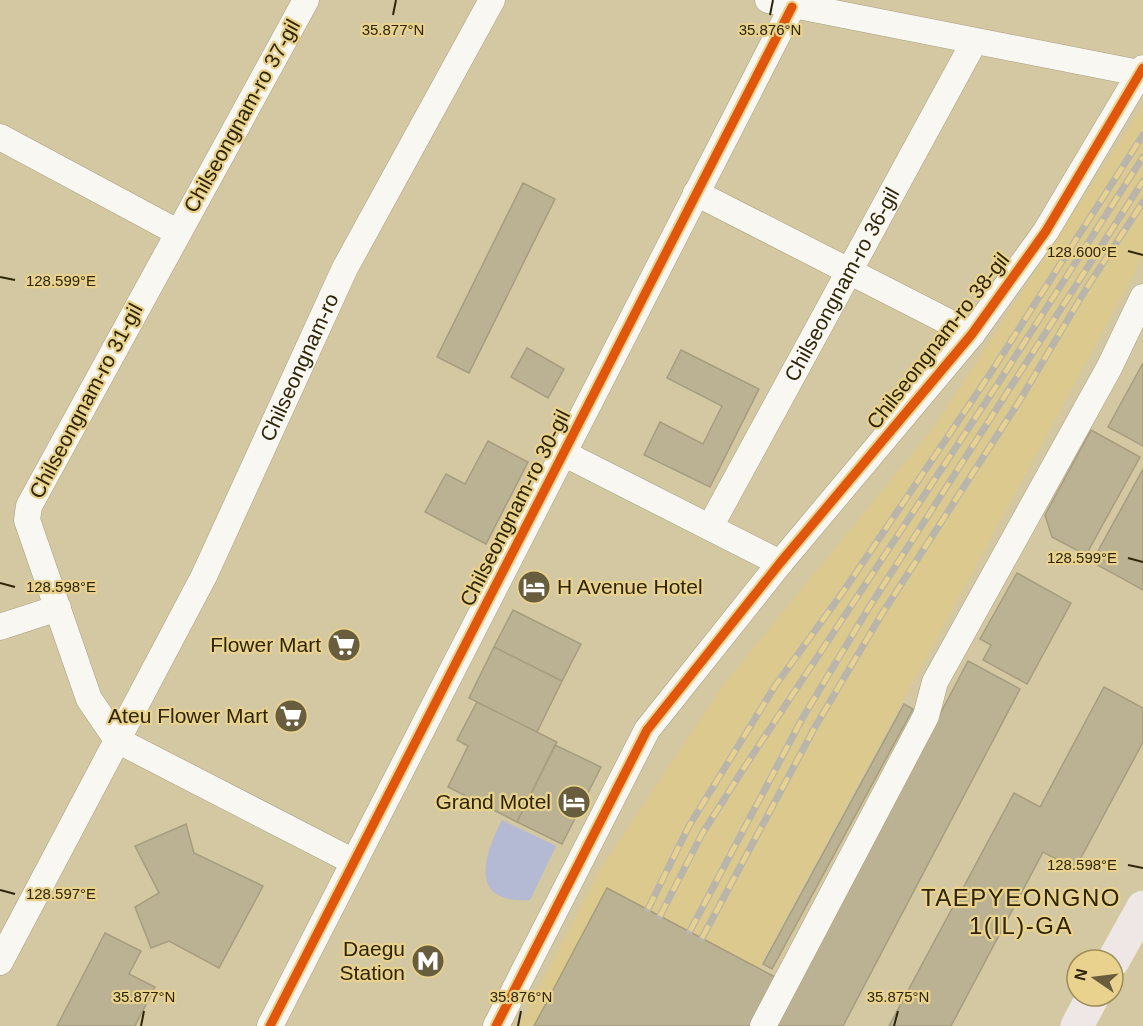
<svg xmlns="http://www.w3.org/2000/svg" width="1143" height="1026" font-family="Helvetica,sans-serif">
  <rect width="100%" height="100%" fill="#d4c8a2"/>
  <path fill="#dcc98e" d="M 1143,106 L 1143,257 L 727,1026 L 519,1026 L 601,868 L 725,683 L 935,426 Z"/>
  <path fill="#b4b9d4" d="M 502,820 L 556,846 L 530,900 C 468,904 483,857 502,820 Z"/>
  <path fill="#bbb293" stroke="#a69d7f" stroke-width="1.5" d="M 523,183 L 555,199 L 469,373 L 437,357 Z
    M 527,348 L 564,369 L 548,398 L 511,377 Z
    M 681,350 L 759,389 L 710,487 L 644,455 L 660,422 L 703,444 L 722,406 L 667,378 Z
    M 1143,363 L 1143,446 L 1108,427 Z
    M 1091,430 L 1140,457 L 1086,555 L 1052,537 L 1045,515 Z
    M 488,441 L 528,462 L 486,544 L 425,512 L 446,474 L 465,484 Z
    M 1143,469 L 1143,590 L 1092,562 Z
    M 1017,573 L 1071,603 L 1027,684 L 983,660 L 991,645 L 980,639 Z
    M 513,610 L 581,644 L 562,681 L 494,647 Z
    M 494,647 L 562,681 L 537,732 L 469,698 Z
    M 968,661 L 1020,689 L 843,1026 L 776,1026 Z
    M 1104,687 L 1143,708 L 1143,742 L 1075,869 L 1043,852 L 951,1026 L 889,1026 L 1014,793 L 1040,807 Z
    M 477,702 L 557,742 L 517,822 L 448,787 L 468,746 L 457,740 Z
    M 904,704 L 913,709 L 772,969 L 763,964 Z
    M 555,745 L 601,767 L 562,844 L 517,822 Z
    M 186,824 L 194,853 L 263,886 L 219,968 L 169,941 L 151,948 L 135,907 L 159,893 L 135,846 Z
    M 607,888 L 777,978 L 752,1026 L 534,1026 Z
    M 105,933 L 141,951 L 129,974 L 155,987 L 135,1026 L 57,1026 Z"/>
  <g fill="none" stroke-linecap="round" stroke-linejoin="round">
    <defs>
      <g id="minor">
        <path d="M 306,0 L 29,506 L 27,520 L 89,699 L 117,740 L 354,862"/>
        <path d="M 768,0 L 1139,73"/>
        <path d="M 0,137 L 177,232"/>
        <path d="M 696,193 L 972,334"/>
        <path d="M 563,453 L 780,563"/>
        <path id="s1" d="M 710,527 L 974,42"/>
        <path d="M 0,627 L 58,608"/>
        <path id="s2" d="M 0,962 L 204,576 L 345,268 L 492,0"/>
        <path d="M 270,1026 L 792,7"/>
        <path d="M 496,1026 L 647,730 L 780,563 L 972,334 L 1046,231 L 1143,68"/>
        <path d="M 763,1026 L 926,716 L 935,682 L 1109,368 L 1143,297"/>
      </g>
      <path id="major" d="M 1113,961 L 1143,907
        M 1077,1026 L 1093,996"/>
    </defs>
    <use href="#minor" stroke="#a89f80" stroke-width="27"/>
    <use href="#major" stroke="#ece6d5" stroke-width="33"/>
    <use href="#minor" stroke="#f9f7f1" stroke-width="26"/>
    <use href="#major" stroke="#eee7e5" stroke-width="32"/>
    <defs>
      <path id="rail" d="M 648,909 L 689,826 L 775,686 L 845,589 L 988,377 L 1143,135
        M 660,916 L 702,834 L 742,771 L 999,382 L 1143,157
        M 690,931 L 802,719 L 868,609 L 1143,181
        M 702,938 L 815,727 L 880,617 L 1020,400 L 1086,289 L 1143,202"/>
    </defs>
    <use href="#rail" stroke="#b9b5ab" stroke-width="7"/>
    <use href="#rail" stroke="#e8d28e" stroke-width="4.5" stroke-dasharray="14" stroke-linecap="butt"/>
    <defs>
      <path id="cycleway" d="M 270,1026 L 792,7
        M 496,1026 L 647,730 L 780,563 L 972,334 L 1046,231 L 1143,68"/>
    </defs>
    <use href="#cycleway" stroke="#e8d28e" stroke-width="13"/>
    <use href="#cycleway" stroke="#df560c" stroke-width="9"/>
  </g>
  <path fill="none" stroke="#2e2508" stroke-width="2" d="M 393,15 L 396,0M 770,15 L 773,0M 1128,251 L 1143,255M 0,277 L 15,280M 1128,558 L 1143,562M 0,583 L 15,587M 1128,865 L 1143,868M 0,890 L 15,894M 141,1026 L 144,1011M 518,1026 L 521,1011M 894,1026 L 898,1011"/>
  <defs>
    <symbol id="hotel-disc" viewBox="-11 -11 22 22"><circle r="9.5" fill="#685e3e" stroke="#e8d28e"/><path d="M-6-4.5h1.5V1H6V5H4.5V3h-9V5H-6ZM-4 0a1.8 1.8 0 1 1 3.6 0ZM.5 0V-2.5h3Q6-2.5 6 0Z" fill="#fff"/></symbol>
    <symbol id="supermarket-disc" viewBox="-11 -11 22 22"><circle r="9.5" fill="#685e3e" stroke="#e8d28e"/><path d="M-6-5.5h2.5l.6 2H6L4.5 2H-2.5L-4.4-4H-6ZM-1.5 3.2a1.3 1.3 0 1 0 .1 0ZM3 3.2a1.3 1.3 0 1 0 .1 0Z" fill="#fff"/></symbol>
    <symbol id="metro-disc" viewBox="-11 -11 22 22"><circle r="9.5" fill="#685e3e" stroke="#e8d28e"/><path d="M-5.5 5V-5H-3L0 0L3-5H5.5V5H3V-.5L0 4L-3-.5V5Z" fill="#fff"/></symbol>
  </defs>
  <g fill-rule="evenodd">
    <use href="#hotel-disc" x="515" y="568" width="38" height="38"/>
    <use href="#supermarket-disc" x="325" y="626" width="38" height="38"/>
    <use href="#supermarket-disc" x="272" y="697" width="38" height="38"/>
    <use href="#hotel-disc" x="555" y="783" width="38" height="38"/>
    <use href="#metro-disc" x="409" y="942" width="38" height="38"/>
  </g>
  <g text-anchor="middle" stroke-width="4.5" stroke-linejoin="round" paint-order="stroke">
    <g font-size="21" fill="#2e2508" stroke="#e8d28e">
      <text transform="translate(242 116) rotate(-61)" y="7">Chilseongnam-ro 37-gil</text>
      <text dy="7" stroke="none"><textPath href="#s1" startOffset="276">Chilseongnam-ro 36-gil</textPath></text>
      <text transform="translate(938 341) rotate(-52)" y="7">Chilseongnam-ro 38-gil</text>
      <text dy="7" stroke="none"><textPath href="#s2" startOffset="666">Chilseongnam-ro</textPath></text>
      <text transform="translate(86 401) rotate(-62)" y="7">Chilseongnam-ro 31-gil</text>
      <text transform="translate(515 508) rotate(-63)" y="7">Chilseongnam-ro 30-gil</text>
    </g>
    <g font-size="21" fill="#2e2508" stroke="#e8d28e" text-anchor="end">
      <text x="557" y="594" text-anchor="start">H Avenue Hotel</text>
      <text x="321" y="652">Flower Mart</text>
      <text x="268" y="723">Ateu Flower Mart</text>
      <text x="551" y="809">Grand Motel</text>
      <text x="405" y="956">Daegu<tspan x="405" dy="24">Station</tspan></text>
    </g>
    <g font-size="24" letter-spacing="1.5" fill="#2e2508" stroke="#e8d28e">
      <text x="1021" y="906">TAEPYEONGNO<tspan x="1021" dy="28">1(IL)-GA</tspan></text>
    </g>
  </g>
  <g font-size="15" text-anchor="middle" fill="#2e2508" stroke="#e8d28e" stroke-width="4.5" stroke-linejoin="round" paint-order="stroke">
    <text x="393" y="35">35.877°N</text>
    <text x="770" y="35">35.876°N</text>
    <text x="1082" y="257">128.600°E</text>
    <text x="61" y="286">128.599°E</text>
    <text x="1082" y="563">128.599°E</text>
    <text x="61" y="592">128.598°E</text>
    <text x="1082" y="870">128.598°E</text>
    <text x="61" y="899">128.597°E</text>
    <text x="144" y="1002">35.877°N</text>
    <text x="521" y="1002">35.876°N</text>
    <text x="898" y="1002">35.875°N</text>
  </g>
  <g transform="translate(1095 978) rotate(284)"><circle r="28" fill="#e8d28e" stroke="#9e8d58" stroke-width="1.5"/>
  <path d="M0-4.5L10 22L0 15L-10 22Z" fill="#685e3e"/>
  <text y="-9" font-size="16" font-weight="bold" text-anchor="middle" fill="#2e2508">N</text>
  </g>
</svg>
